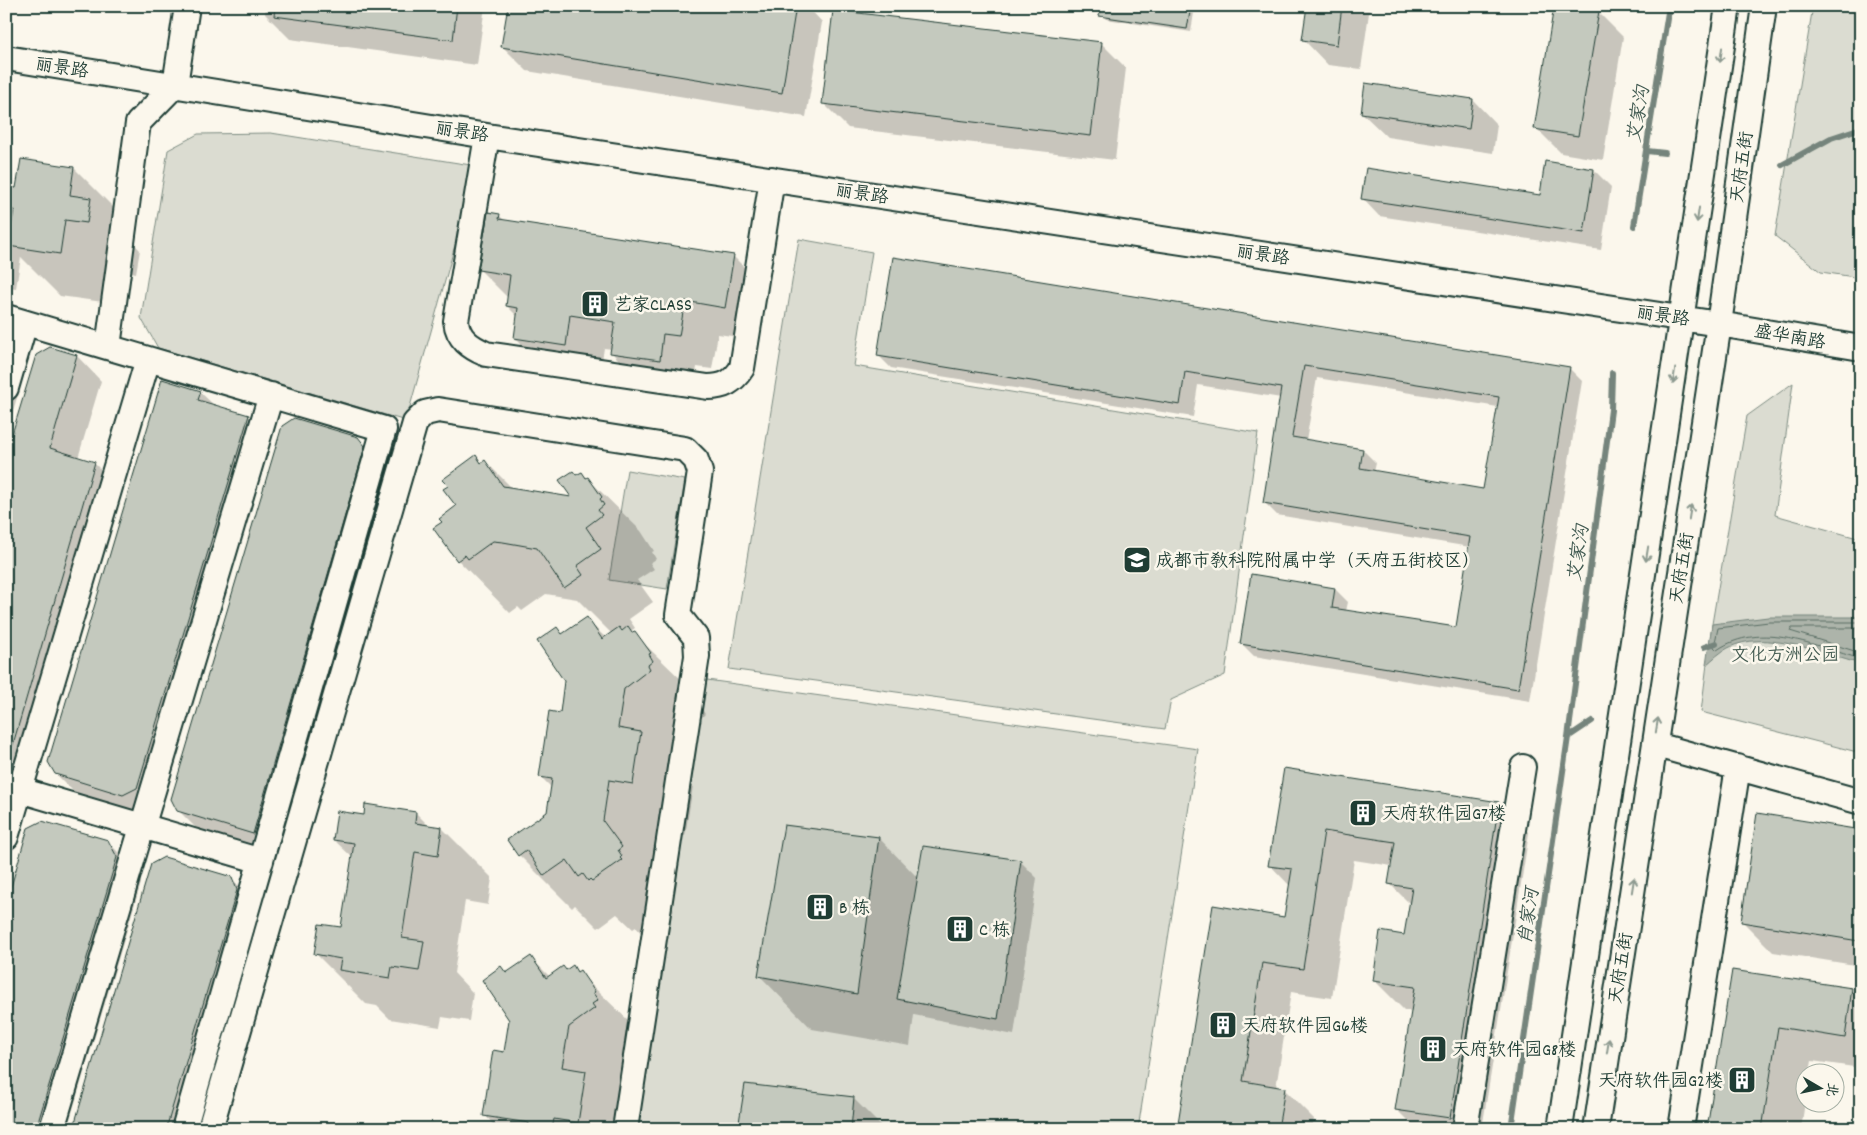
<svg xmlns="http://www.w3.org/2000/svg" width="1867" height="1135" font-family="Dekko,'LXGW WenKai TC',sans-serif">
  <rect width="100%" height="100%" fill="#fbf7ec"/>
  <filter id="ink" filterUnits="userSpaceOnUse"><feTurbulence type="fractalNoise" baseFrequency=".02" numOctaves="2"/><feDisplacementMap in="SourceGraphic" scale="10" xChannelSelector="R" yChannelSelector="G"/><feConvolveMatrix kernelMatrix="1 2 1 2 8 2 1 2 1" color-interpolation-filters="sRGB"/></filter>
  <g filter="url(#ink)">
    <path fill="#dbdcd1" stroke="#7d8c82" d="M 1813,6 L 1861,6 L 1861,278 L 1821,272 L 1775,236 Z
      M 271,133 L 477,166 L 406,421 L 158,348 L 141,318 L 168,150 L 198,134 Z
      M 799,239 L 872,252 L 854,366 L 1258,433 L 1225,675 L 1171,700 L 1165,729 L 729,669 Z
      M 1793,383 L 1775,515 L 1861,539 L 1861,753 L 1701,712 L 1712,624 L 1747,416 Z
      M 627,470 L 685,480 L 667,589 L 609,580 Z
      M 700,679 L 1198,749 L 1138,1129 L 637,1129 Z"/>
    <path fill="#adb4aa" stroke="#74847b" d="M 1768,617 L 1861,617 L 1861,664 C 1823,654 1765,628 1728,648 C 1720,652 1713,659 1706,665 L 1712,624 Z"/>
    <path fill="#0003" fill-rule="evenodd" d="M 41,6 L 77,6 L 76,11 Z
      M 266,6 L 485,6 L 477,65 L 290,39 L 265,14 Z
      M 509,6 L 807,6 L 822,22 L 806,117 L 527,71 L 502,46 Z
      M 1103,6 L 1195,6 L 1191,32 L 1106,19 L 1102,15 Z
      M 1308,6 L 1370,6 L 1361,69 L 1328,65 L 1304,40 Z
      M 1556,6 L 1598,12 L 1623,37 L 1603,160 L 1561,153 L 1536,128 Z
      M 1101,43 L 1126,68 L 1115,160 L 848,128 L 823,103 Z
      M 1473,100 L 1497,125 L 1493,153 L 1387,137 L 1362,113 Z
      M 22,160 L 74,168 L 124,218 L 122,231 L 140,250 L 136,273 L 115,269 L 110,303 L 60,296 L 21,257 L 16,288 L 6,287 L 6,183 L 11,188 L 17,189 Z
      M 1594,170 L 1611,187 L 1601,250 L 1379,216 L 1362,198 L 1541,196 Z
      M 499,215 L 505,221 L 733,256 L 767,290 L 759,340 L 718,334 L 712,369 L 697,367 L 693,393 L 645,386 L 611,352 L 612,349 L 604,348 L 599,379 L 549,372 L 515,338 L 518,317 L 507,306 L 508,298 L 480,270 Z
      M 6,345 L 18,356 L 25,370 L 6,435 Z
      M 878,355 L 1569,368 L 1582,381 L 1530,701 L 1254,656 L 1241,643 L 1252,576 L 1335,589 L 1348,602 L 1346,611 L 1457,629 L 1470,547 L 1277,515 L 1264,502 L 1281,398 L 1198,385 L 1193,417 L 891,368 ZM 1317,378 L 1498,407 L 1485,490 L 1374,472 L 1376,463 L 1363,450 L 1306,441 Z
      M 77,356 L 101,381 L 78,458 L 94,463 L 119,488 L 16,779 L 6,777 L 6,459 Z
      M 200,392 L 215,406 L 248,416 L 269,437 L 144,815 L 77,795 L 56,774 Z
      M 357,438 L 389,472 L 278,858 L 204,836 L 178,810 Z
      M 476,457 L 482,463 L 485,461 L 513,489 L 573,498 L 576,476 L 582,473 L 641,531 L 654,551 L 652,552 L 656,559 L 650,563 L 654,569 L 637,580 L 653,602 L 629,619 L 635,628 L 631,631 L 687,685 L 702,706 L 701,708 L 705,714 L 700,719 L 702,722 L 676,742 L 673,765 L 693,786 L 685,836 L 662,833 L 655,875 L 673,900 L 670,903 L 674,910 L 672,911 L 673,913 L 645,933 L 643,931 L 641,933 L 636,927 L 633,929 L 617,914 L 598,928 L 575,905 L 572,908 L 519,855 L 509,840 L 548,812 L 552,788 L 540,776 L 561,714 L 565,680 L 557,628 L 563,635 L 586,619 L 606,638 L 611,633 L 577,599 L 546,594 L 522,611 L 518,607 L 510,613 L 458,560 L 444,523 L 458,507 Z
      M 1285,770 L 1499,803 L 1529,833 L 1482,1129 L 1416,1129 L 1396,1109 L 1412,1011 L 1404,1010 L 1374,980 L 1405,937 L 1410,904 L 1390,884 L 1392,866 L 1354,860 L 1332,998 L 1291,992 L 1276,1088 L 1284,1089 L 1314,1119 L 1312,1129 L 1186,1129 L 1180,1123 L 1214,907 L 1285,918 L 1290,886 L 1270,865 Z
      M 416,813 L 429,826 L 442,828 L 492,878 L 488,905 L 465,901 L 454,973 L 473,993 L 469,1021 L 442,1017 L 440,1027 L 390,1019 L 377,1006 L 366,1004 L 316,954 L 342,929 L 353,858 L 334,840 L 365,816 Z
      M 6,829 L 14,847 L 6,874 Z
      M 1861,831 L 1861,966 L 1773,952 L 1742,921 Z
      M 879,838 L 919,879 L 1020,861 L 1037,878 L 1014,1035 L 914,1015 L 910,1046 L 812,1029 L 760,976 Z
      M 108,842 L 133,867 L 141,883 L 67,1129 L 6,1129 Z
      M 231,878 L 256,903 L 261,915 L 198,1129 L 74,1129 Z
      M 531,958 L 550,977 L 573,967 L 632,1024 L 650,1053 L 644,1058 L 617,1104 L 638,1125 L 637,1129 L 497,1129 L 485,1115 L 505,1054 L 510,1020 L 501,967 L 508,974 Z
      M 1733,971 L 1852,990 L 1861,999 L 1861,1068 L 1812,1061 L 1810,1072 L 1804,1072 L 1805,1102 L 1801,1129 L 1709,1129 Z
      M 853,1098 L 884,1129 L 739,1129 Z"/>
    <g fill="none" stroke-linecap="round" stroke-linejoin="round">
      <path stroke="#586d63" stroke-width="1" d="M 1861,622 L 1769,622 L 1718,628 L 1714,647 L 1717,650 C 1761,620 1815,646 1861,659
        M 1861,628 L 1792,628 L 1790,631 L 1861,653"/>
      <path stroke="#74847b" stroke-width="6" d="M 1647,151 L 1665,153
        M 1782,165 L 1831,138 L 1861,128
        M 1634,226 L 1669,6
        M 1704,647 L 1716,643
        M 1568,737 L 1592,721
        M 1511,1129 L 1568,737 L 1611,410 L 1612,373"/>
    </g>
    <path fill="#c4c9be" stroke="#1f3d34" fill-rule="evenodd" d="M 275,6 L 457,6 L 453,40 L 274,16 Z
      M 508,6 L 796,6 L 782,93 L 501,47 Z
      M 1100,6 L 1191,6 L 1187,29 L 1099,16 Z
      M 1307,6 L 1342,6 L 1337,45 L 1302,40 Z
      M 1554,6 L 1599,11 L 1578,136 L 1534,129 Z
      M 833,10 L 1102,42 L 1091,136 L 822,104 Z
      M 1365,83 L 1473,99 L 1469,129 L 1361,113 Z
      M 21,159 L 74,167 L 70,195 L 91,198 L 87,223 L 65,220 L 60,254 L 8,246 L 14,210 L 6,209 L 6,186 L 16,188 Z
      M 1545,161 L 1594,169 L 1584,233 L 1361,199 L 1366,168 L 1540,195 Z
      M 488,212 L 500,214 L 499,219 L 734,255 L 725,308 L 685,301 L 679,336 L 663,334 L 660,360 L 610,353 L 615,322 L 570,315 L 566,346 L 514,338 L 518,308 L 506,306 L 510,275 L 478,270 Z
      M 893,257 L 1570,367 L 1518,689 L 1240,644 L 1251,574 L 1335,588 L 1332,608 L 1456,627 L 1470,537 L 1263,503 L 1281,388 L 1185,372 L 1180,405 L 877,356 ZM 1304,366 L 1499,397 L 1483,489 L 1360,468 L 1363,449 L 1292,437 Z
      M 50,347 L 77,355 L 50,448 L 95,462 L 11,751 L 6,751 L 6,454 L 36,355 Z
      M 162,379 L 201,391 L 198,400 L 249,415 L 137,788 L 123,795 L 55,774 L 48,762 Z
      M 294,418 L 358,437 L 365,446 L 253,834 L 177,811 L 171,799 L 282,426 Z
      M 476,455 L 481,463 L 485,460 L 503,486 L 571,497 L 559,480 L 573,471 L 576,475 L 582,472 L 586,478 L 588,477 L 602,497 L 600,499 L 604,505 L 598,510 L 602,515 L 586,527 L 601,549 L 577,566 L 583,575 L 564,588 L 537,548 L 503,542 L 493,541 L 468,559 L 465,555 L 457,561 L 433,528 L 442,522 L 439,519 L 456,506 L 443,489 L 448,486 L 442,480 Z
      M 587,617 L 602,639 L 619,627 L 622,631 L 628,626 L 632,632 L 635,631 L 651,653 L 649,654 L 653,661 L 648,665 L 650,669 L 624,689 L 618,728 L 641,732 L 633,784 L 609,780 L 603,821 L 622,847 L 618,850 L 622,856 L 620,858 L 622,860 L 592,881 L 590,879 L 588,881 L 583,874 L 579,877 L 567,860 L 544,876 L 526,850 L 518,856 L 507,840 L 547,812 L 552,779 L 539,777 L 549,711 L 560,713 L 564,681 L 537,641 L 557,627 L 562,634 Z
      M 1284,768 L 1499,802 L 1450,1118 L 1395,1110 L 1415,987 L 1373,981 L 1380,931 L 1404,935 L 1412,888 L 1388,884 L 1395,842 L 1324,831 L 1303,969 L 1262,963 L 1243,1081 L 1285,1088 L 1278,1129 L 1212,1129 L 1178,1123 L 1213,905 L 1284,917 L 1292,869 L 1268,866 Z
      M 365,804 L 416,812 L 415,823 L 442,827 L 438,856 L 415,852 L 402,938 L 424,941 L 419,971 L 392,967 L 390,978 L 339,970 L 341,959 L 314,954 L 319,924 L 341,927 L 354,843 L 333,840 L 337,811 L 364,815 Z
      M 1757,813 L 1861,830 L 1859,941 L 1741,922 Z
      M 42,821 L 108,840 L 117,857 L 36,1129 L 6,1129 L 6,904 L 28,828 Z
      M 784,825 L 879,837 L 857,994 L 758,976 Z
      M 923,846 L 1021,860 L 998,1019 L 897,999 Z
      M 164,857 L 232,877 L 237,890 L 166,1129 L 73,1129 L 151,864 Z
      M 531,956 L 546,978 L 563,966 L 566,970 L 573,965 L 577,972 L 580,970 L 595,992 L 593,993 L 598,1000 L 592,1004 L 595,1008 L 569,1027 L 562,1067 L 586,1071 L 578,1123 L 554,1119 L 552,1129 L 528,1129 L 529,1123 L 483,1116 L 493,1050 L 504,1052 L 509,1020 L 482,980 L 501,966 L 506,973 Z
      M 1732,970 L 1852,988 L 1845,1038 L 1778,1027 L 1762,1129 L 1707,1129 Z
      M 745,1084 L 854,1097 L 851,1129 L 738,1129 Z"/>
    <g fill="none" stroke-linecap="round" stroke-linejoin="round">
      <defs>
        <path id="minor" d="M 6,58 L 487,136 L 1719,324 L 1861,348
          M 487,136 L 456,321 C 458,339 470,347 486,354 L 708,387 C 724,387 733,382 742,368 L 772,179
          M 6,317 L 384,429 L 184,1129
          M 108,347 L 138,123 L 175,85 L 187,6
          M 6,388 L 25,323
          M 1667,748 L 1861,802
          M 6,786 L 261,861
          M 6,837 L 148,359
          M 52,1129 L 271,395
          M 210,1129 L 415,423 L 425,413 L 438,410 L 685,449 L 696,460 L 700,472 L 678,615 L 696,638 L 697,656 L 625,1129
          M 1465,1129 L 1523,767
          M 1560,1129 L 1728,6
          M 1596,1129 L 1719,324 L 1764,6
          M 1681,1129 L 1738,767"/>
      </defs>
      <use href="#minor" stroke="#1f3d34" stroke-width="28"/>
      <use href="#minor" stroke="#fbf7ec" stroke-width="24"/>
    </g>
    <defs><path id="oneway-shaft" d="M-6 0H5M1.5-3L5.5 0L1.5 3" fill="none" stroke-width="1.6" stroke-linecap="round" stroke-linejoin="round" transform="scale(1.25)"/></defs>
    <g stroke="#8d9a90">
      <use href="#oneway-shaft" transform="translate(1721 55) rotate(98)"/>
      <use href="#oneway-shaft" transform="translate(1698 215) rotate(98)"/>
      <use href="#oneway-shaft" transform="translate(1674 376) rotate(99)"/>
      <use href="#oneway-shaft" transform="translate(1690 512) rotate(-81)"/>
      <use href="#oneway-shaft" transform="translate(1647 554) rotate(99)"/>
      <use href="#oneway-shaft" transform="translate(1657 725) rotate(-81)"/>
      <use href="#oneway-shaft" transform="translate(1633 885) rotate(-81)"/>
      <use href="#oneway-shaft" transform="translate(1608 1046) rotate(-81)"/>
    </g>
  </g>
  <defs>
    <symbol id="building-square" viewBox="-11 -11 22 22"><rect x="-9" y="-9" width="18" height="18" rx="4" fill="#1f3d34" stroke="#fbf7ec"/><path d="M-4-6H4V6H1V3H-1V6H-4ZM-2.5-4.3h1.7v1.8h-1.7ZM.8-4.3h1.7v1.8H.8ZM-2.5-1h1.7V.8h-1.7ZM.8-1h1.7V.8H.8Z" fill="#fff"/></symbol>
    <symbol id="school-square" viewBox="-11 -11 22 22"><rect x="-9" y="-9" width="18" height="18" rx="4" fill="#1f3d34" stroke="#fbf7ec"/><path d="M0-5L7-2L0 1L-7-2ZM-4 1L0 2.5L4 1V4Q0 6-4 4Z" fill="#fff"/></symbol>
  </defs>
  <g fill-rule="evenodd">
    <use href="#building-square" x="579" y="288" width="32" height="32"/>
    <use href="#school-square" x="1121" y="544" width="32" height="32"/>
    <use href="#building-square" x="1347" y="797" width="32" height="32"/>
    <use href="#building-square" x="804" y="891" width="32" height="32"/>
    <use href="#building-square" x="944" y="913" width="32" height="32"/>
    <use href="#building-square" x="1207" y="1009" width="32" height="32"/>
    <use href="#building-square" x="1417" y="1033" width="32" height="32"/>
    <use href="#building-square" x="1726" y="1064" width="32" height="32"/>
  </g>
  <g text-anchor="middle" stroke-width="5" stroke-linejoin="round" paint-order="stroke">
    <g font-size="18" fill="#1f3d34" stroke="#fbf7ec">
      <text transform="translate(62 67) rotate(9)" y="6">丽景路</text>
      <text transform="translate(462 131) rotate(9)" y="6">丽景路</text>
      <text transform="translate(1741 167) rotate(-82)" y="6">天府五街</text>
      <text transform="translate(862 193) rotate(9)" y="6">丽景路</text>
      <text transform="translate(1263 254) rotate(9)" y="6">丽景路</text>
      <text transform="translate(1663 315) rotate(9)" y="6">丽景路</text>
      <text transform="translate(1790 336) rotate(10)" y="6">盛华南路</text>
      <text transform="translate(1681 568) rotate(-81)" y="6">天府五街</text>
      <text transform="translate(1620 968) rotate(-81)" y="6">天府五街</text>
    </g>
    <g font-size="18" fill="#1f3d34" stroke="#fbf7ec" text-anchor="start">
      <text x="614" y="310">艺家CLASS</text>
      <text x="1156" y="566">成都市教科院附属中学（天府五街校区）</text>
      <text x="1382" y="819">天府软件园G7楼</text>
      <text x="839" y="913">B 栋</text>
      <text x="979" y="935">C 栋</text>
      <text x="1242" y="1031">天府软件园G6楼</text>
      <text x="1452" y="1055">天府软件园G8楼</text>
      <text x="1723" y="1086" text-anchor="end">天府软件园G2楼</text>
    </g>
    <g font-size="18" fill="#455d53" stroke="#fbf7ec">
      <text x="1785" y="660">文化方洲公园</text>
    </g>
    <g font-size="19" font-style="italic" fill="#425b52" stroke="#fbf7ec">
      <text transform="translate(1637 114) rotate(-81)" y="7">艾家沟</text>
      <text transform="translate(1577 553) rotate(-82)" y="7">艾家沟</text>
      <text transform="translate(1527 916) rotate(-82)" y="7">肖家河</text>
    </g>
  </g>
  <rect width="1867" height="1135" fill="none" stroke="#fbf7ec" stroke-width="25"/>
  <rect x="12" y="12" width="1842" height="1110" fill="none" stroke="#1f3d34" stroke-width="2" filter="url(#ink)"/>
  <g transform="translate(1820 1088) rotate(99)"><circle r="24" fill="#fbf7ec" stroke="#a3ada2"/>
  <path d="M0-4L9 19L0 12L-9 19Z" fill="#1f3d34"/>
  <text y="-8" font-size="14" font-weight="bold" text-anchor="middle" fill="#1f3d34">北</text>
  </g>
</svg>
